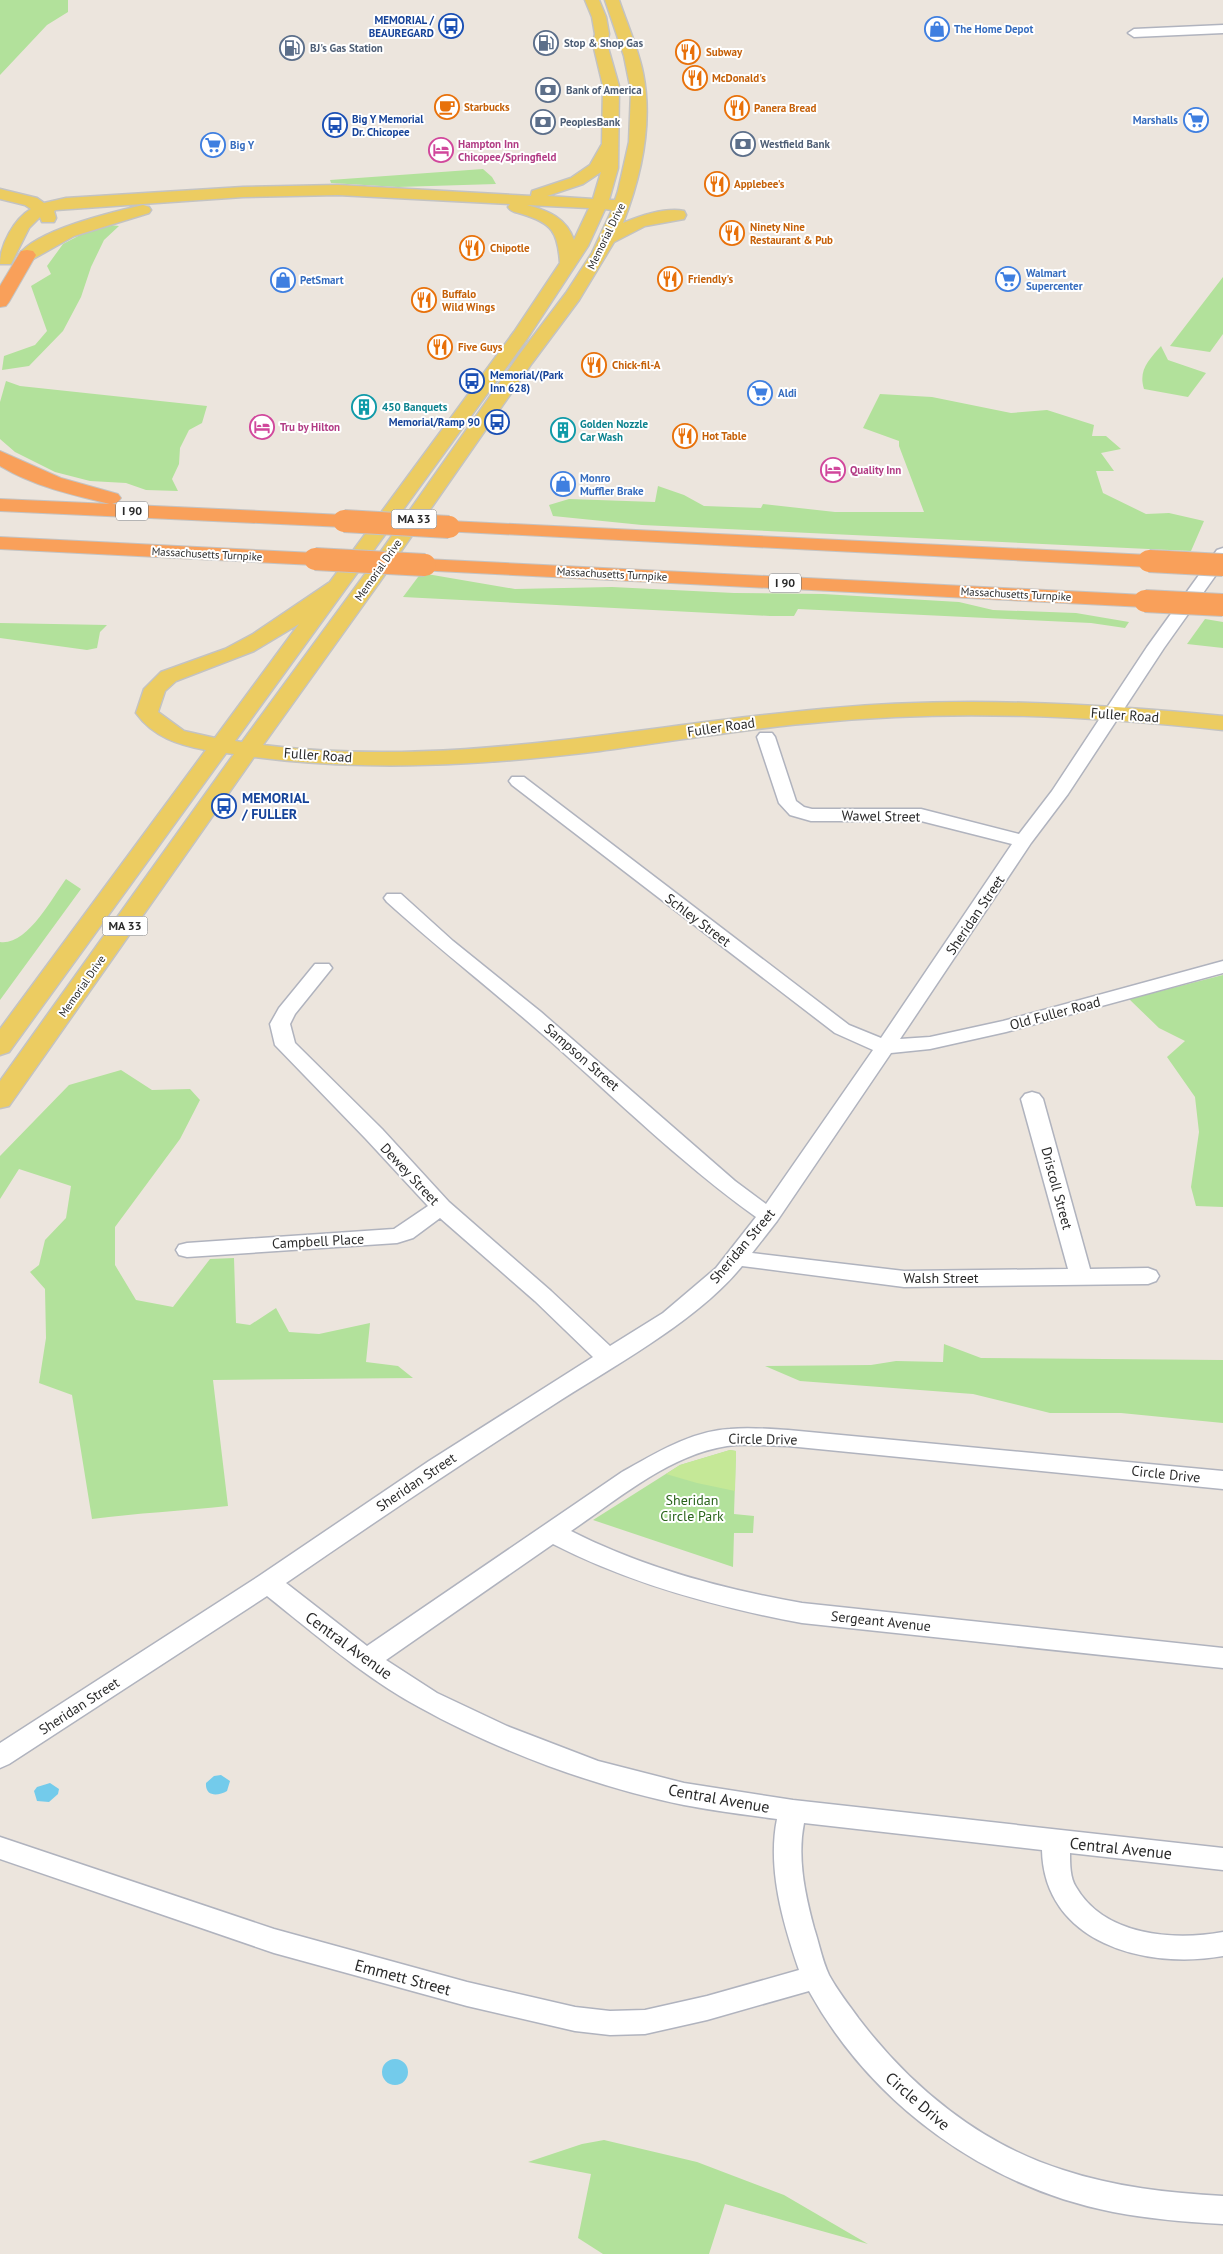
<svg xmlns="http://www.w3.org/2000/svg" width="1223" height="2254" font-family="'PT Sans',sans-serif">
  <rect width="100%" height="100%" fill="#ece5dd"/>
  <path fill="#b2e19b" d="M 0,0 L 68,0 L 68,12 L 47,25 L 0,75 Z
    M 483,169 L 492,177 L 496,184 L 398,187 L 331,183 L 330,180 Z
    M 101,224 L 119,226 L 104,240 L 91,267 L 81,297 L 63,331 L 29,366 L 2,370 L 4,356 L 35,345 L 47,331 L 31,286 L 51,274 L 47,266 L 63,244 Z
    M 1223,277 L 1223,334 L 1210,352 L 1170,346 Z
    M 1161,346 L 1168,360 L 1206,373 L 1188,397 L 1144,389 C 1138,370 1149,360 1161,346 Z
    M 6,381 L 20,386 L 207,406 L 202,423 L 189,430 L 180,448 L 179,464 L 172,479 L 178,491 L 146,490 L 126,483 L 90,481 L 55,472 L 15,452 L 0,439 L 0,402 Z
    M 880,394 L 932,397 L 1011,413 L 1047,410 L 1094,425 L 1092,436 L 1106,436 L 1121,449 L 1101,453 L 1114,471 L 1096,471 L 1103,493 L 1146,514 L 1169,513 L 1204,521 L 1191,551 L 642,525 L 553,516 L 549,505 L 569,499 L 655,502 L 658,486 L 684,495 L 704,506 L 761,508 L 763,504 L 835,512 L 924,512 L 899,446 L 899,441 L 863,428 Z
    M 421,573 L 515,589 L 612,587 L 734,593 L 823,594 L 959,602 L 993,610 L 1076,613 L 1129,622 L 1125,628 L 1091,623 L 798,609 L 794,616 L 770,616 L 403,597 Z
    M 1205,619 L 1223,622 L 1223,648 L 1187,644 Z
    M 0,623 L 107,625 L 100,632 L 97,648 L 87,650 L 0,638 Z
    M 66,879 L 81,889 L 0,1000 L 0,942 C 27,946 52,898 66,879 Z
    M 1223,975 L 1223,1207 L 1196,1206 L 1191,1187 L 1199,1132 L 1195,1097 L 1167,1057 L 1185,1041 L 1159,1028 L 1129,999 Z
    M 121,1070 L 152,1090 L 190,1089 L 200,1100 L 180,1139 L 115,1227 L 115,1265 L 136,1300 L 173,1307 L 210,1259 L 234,1258 L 236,1323 L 250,1325 L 276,1308 L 289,1332 L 319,1334 L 370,1323 L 366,1362 L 398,1366 L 413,1378 L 213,1380 L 228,1506 C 182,1511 137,1513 92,1519 L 72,1395 L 39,1383 L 46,1338 L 45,1289 L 30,1272 L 39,1265 L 45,1240 L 66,1218 L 71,1186 L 19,1169 L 0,1199 L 0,1156 L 69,1085 Z
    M 944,1344 L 981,1358 L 1223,1360 L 1223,1423 L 1121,1413 L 1050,1413 L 973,1394 L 800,1381 L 765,1366 L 871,1365 L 896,1361 L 943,1362 Z
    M 730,1450 L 736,1451 L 734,1514 L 754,1516 L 753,1533 L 734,1533 L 733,1567 L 593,1520 L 680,1465 Z
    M 604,2140 L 697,2162 L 784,2195 L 868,2244 L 725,2204 L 709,2254 L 603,2254 L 578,2238 L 591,2174 L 528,2162 L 582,2144 Z"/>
  <path fill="#c5e897" d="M 730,1450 L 736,1451 L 735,1491 L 697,1483 L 666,1474 L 680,1465 Z"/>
  <path fill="#73cbeb" d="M 221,1775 L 230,1781 L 227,1791 C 218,1796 205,1797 206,1783 L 214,1776 Z
    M 50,1783 L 59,1789 L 58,1794 L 49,1802 L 37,1801 L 34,1791 L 37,1787 Z
    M382 2072a13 13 0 1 1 26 0a13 13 0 1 1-26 0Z"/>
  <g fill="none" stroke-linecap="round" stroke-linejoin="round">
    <defs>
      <path id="minor" d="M 1223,25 L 1223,33 L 1134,37 L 1128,33 L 1134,29 Z
        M 1223,548 L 1223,565 L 1164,648 L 1068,794 L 1031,843 L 900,1039 L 930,1037 L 1003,1021 L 1223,961 L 1223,973 L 1006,1032 L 930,1049 L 891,1053 L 777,1221 L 752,1253 L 904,1271 L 1068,1269 L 1021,1099 L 1025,1094 L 1032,1092 L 1039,1094 L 1043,1099 L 1090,1269 L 1148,1268 L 1156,1271 L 1159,1276 L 1156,1281 L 1148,1284 L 904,1287 L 742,1266 C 698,1321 610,1368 550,1407 C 461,1464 373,1523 286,1583 L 367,1646 L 622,1472 C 656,1453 691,1431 730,1429 C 749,1427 769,1429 788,1430 L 1223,1471 L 1223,1489 L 788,1446 C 768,1446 746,1443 727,1446 C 669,1455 618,1499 571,1531 C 644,1568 722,1589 802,1603 L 1223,1648 L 1223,1668 L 802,1623 C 716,1607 631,1584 553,1544 L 386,1660 L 437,1693 L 507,1726 L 598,1761 L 684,1783 L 793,1800 L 1223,1848 L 1223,1870 L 1070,1853 C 1070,1864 1070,1878 1076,1887 C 1104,1936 1174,1941 1223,1932 L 1223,1956 C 1146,1970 1044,1943 1042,1850 L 804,1823 C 797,1858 805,1894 814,1928 C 819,1943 822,1960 829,1975 C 837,1990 849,2005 859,2019 C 911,2087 980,2144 1063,2170 C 1115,2187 1168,2193 1223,2196 L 1223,2224 C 1186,2222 1150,2219 1113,2212 C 986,2187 872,2105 809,1991 L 707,2020 L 645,2034 L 610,2035 L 575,2031 L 467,2006 L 274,1953 L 0,1859 L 0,1837 L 274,1929 L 467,1982 L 575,2007 L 610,2011 L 645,2010 L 707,1996 L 799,1970 C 783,1923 767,1869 777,1819 C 747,1815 715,1811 684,1805 C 596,1787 498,1751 419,1707 C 364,1677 316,1635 267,1596 L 9,1764 L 0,1768 L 0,1743 L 259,1576 L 429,1461 L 593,1357 L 535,1301 L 440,1218 L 413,1238 L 397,1243 L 187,1257 L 179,1255 L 176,1250 L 179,1245 L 187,1243 L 394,1229 L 428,1206 L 366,1139 L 275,1045 L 270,1024 L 279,1008 L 315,964 L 329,964 L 332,968 L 295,1014 L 290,1024 L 295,1043 L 382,1129 L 449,1202 L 551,1291 L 610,1346 L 663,1313 L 716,1268 L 756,1217 C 682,1164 617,1100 549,1040 C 496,993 440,950 387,902 L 384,898 L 387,894 L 401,894 L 453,941 L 541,1012 L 735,1181 L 766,1204 L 873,1050 L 835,1033 L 512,785 L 509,781 L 512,777 L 524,777 L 849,1025 L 881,1038 L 1012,844 L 921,821 L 811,821 L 790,815 L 779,803 L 757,737 L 760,733 L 772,733 L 775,737 L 796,801 L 804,807 L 812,809 L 921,809 L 1019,834 L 1052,791 L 1147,647 L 1217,550 Z"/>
      <path id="major" d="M 585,0 L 599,0 L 606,17 L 609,34 L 607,44 L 619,86 L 618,168 L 609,200 L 615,200 L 618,191 L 629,142 L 631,91 L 624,56 L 605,0 L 619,0 C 627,24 638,48 643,73 C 653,123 641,177 623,223 C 640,216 665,207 684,211 L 686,215 L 684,219 L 645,226 L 614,242 L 579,300 L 532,363 L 379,583 L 263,745 C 451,769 635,726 822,709 C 955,696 1090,703 1223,716 L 1223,730 C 1090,716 956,709 823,722 C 748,728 674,741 600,751 C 485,765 369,772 254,757 L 9,1106 L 0,1108 L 0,1081 L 234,754 L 226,753 L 9,1052 L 0,1055 L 0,1029 L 206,750 C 179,745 153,737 136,713 L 144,689 L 161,672 L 225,649 L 253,634 L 330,582 L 514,332 L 560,263 C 558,232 552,223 522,214 C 516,212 511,212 508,207 L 510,204 L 338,195 L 243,197 L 56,210 L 54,211 L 56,218 L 54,222 L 42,222 L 40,217 L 29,228 L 11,264 L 0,264 C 0,245 14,219 31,209 L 25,205 L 0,199 L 0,189 L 37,198 L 44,203 L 66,198 L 243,187 L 338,185 L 531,196 L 532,191 L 571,178 L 590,165 L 602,144 L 603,86 L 593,44 L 595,34 L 592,17 ZM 601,172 L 593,199 L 547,196 L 583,184 ZM 527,205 L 589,208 L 574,240 C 566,218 549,211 527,205 ZM 605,209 L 612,210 L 592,253 L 566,293 L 519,355 L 365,574 L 242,742 L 235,741 L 527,339 L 588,246 ZM 299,624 L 215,738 L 184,731 L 158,712 L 165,691 L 176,681 L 254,651 Z
        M 143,205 L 149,207 L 151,210 L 149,213 L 74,236 L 33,259 L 21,259 L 19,255 C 36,230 113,212 143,205 Z"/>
      <path id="highway" d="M 27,250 L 33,251 L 36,255 L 9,302 L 6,306 L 0,307 L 0,286 L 21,251 Z
        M 0,451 L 61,478 L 118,494 L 121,498 L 118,502 L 112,504 L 344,515 L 351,517 L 354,521 L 351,525 L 344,527 L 0,511 L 0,499 L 110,504 C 72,495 33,486 0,466 Z
        M 449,521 L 1149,555 L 1156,557 L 1160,561 L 1156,565 L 1149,567 L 442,531 L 439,527 L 442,523 Z
        M 0,537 L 315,553 L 322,555 L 326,559 L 322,563 L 315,565 L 0,549 Z
        M 425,559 L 1145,595 L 1153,596 L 1156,601 L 1153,606 L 1145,607 L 417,570 L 414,565 L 417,560 Z"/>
    </defs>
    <use href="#minor" stroke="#b0b3be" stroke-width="3"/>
    <use href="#major" stroke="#c3c3c3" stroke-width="3"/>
    <use href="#highway" stroke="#c3c3c3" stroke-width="2"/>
    <use href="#minor" fill="#fff" fill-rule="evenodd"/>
    <use href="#major" fill="#eccc61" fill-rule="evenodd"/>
    <use href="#highway" fill="#f9a05a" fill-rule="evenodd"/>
    <defs>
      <path id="highway-bridge" d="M 344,521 L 449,527
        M 315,559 L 425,565
        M 1149,561 L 1223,565
        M 1145,601 L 1223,605"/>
    </defs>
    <use href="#highway-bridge" stroke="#c3c3c3" stroke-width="24" stroke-linecap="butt"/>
    <use href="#highway-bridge" stroke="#f9a05a" stroke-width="22"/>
  </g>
  <defs>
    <symbol id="bus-ring" viewBox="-11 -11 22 22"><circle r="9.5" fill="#fff" stroke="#1a4fb4" stroke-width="1.5"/><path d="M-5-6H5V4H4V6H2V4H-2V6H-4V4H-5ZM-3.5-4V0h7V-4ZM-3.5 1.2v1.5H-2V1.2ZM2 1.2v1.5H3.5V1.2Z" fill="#1a4fb4"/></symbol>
    <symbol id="shop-ring" viewBox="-11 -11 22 22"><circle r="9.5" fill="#fff" stroke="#3f7fe0" stroke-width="1.5"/><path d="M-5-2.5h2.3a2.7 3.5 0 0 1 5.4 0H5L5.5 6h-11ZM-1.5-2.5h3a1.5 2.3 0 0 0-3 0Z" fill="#3f7fe0"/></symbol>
    <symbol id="fuel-ring" viewBox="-11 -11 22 22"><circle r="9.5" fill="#fff" stroke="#5c6f8a" stroke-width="1.5"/><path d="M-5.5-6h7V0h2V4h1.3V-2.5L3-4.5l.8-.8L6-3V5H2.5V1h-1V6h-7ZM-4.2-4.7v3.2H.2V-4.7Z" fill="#5c6f8a"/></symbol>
    <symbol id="restaurant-ring" viewBox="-11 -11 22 22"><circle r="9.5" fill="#fff" stroke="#e8710a" stroke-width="1.5"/><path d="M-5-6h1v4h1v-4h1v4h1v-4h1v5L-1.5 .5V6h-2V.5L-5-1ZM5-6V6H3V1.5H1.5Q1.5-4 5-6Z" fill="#e8710a"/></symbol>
    <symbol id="bank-ring" viewBox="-11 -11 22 22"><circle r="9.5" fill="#fff" stroke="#5c6f8a" stroke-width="1.5"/><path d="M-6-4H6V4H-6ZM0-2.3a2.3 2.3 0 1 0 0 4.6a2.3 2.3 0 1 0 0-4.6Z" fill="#5c6f8a"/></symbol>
    <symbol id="cafe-ring" viewBox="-11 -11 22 22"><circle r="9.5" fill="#fff" stroke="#e8710a" stroke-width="1.5"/><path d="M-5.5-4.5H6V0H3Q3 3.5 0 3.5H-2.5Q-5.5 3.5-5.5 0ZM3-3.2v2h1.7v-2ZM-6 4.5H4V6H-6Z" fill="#e8710a"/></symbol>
    <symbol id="supermarket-ring" viewBox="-11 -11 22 22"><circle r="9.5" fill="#fff" stroke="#3f7fe0" stroke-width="1.5"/><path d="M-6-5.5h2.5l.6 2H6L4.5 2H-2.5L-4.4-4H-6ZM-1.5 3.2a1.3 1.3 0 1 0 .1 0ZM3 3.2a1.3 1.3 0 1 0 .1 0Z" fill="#3f7fe0"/></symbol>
    <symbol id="hotel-ring" viewBox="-11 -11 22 22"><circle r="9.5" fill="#fff" stroke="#d1479c" stroke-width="1.5"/><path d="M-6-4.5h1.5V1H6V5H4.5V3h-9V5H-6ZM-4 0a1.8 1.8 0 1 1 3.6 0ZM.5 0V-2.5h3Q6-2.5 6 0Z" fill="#d1479c"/></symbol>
    <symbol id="building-ring" viewBox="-11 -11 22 22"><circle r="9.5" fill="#fff" stroke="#0f9aa8" stroke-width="1.5"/><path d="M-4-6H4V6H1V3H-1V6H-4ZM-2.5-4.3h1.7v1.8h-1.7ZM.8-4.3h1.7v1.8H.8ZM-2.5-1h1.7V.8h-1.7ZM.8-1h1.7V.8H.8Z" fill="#0f9aa8"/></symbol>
  </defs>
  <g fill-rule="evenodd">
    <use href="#bus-ring" x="437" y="12" width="28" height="28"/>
    <use href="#shop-ring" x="923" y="15" width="28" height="28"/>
    <use href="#fuel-ring" x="532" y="29" width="28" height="28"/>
    <use href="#fuel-ring" x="278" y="34" width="28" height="28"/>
    <use href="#restaurant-ring" x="674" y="38" width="28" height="28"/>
    <use href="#restaurant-ring" x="681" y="64" width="28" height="28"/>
    <use href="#bank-ring" x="534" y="76" width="28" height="28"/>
    <use href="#cafe-ring" x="433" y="93" width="28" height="28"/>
    <use href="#restaurant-ring" x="723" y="94" width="28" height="28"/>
    <use href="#supermarket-ring" x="1182" y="106" width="28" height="28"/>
    <use href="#bank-ring" x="529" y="108" width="28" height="28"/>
    <use href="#bus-ring" x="321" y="111" width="28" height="28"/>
    <use href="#bank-ring" x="729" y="130" width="28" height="28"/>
    <use href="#supermarket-ring" x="199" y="131" width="28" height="28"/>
    <use href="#hotel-ring" x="427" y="136" width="28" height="28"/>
    <use href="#restaurant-ring" x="703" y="170" width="28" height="28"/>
    <use href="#restaurant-ring" x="718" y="219" width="28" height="28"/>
    <use href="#restaurant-ring" x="458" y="234" width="28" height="28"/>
    <use href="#restaurant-ring" x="656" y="265" width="28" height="28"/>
    <use href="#supermarket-ring" x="994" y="265" width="28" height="28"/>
    <use href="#shop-ring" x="269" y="266" width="28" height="28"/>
    <use href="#restaurant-ring" x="410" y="286" width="28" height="28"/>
    <use href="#restaurant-ring" x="426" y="333" width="28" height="28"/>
    <use href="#restaurant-ring" x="580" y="351" width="28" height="28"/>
    <use href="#bus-ring" x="458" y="367" width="28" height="28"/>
    <use href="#supermarket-ring" x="746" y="379" width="28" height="28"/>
    <use href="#building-ring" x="350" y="393" width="28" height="28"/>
    <use href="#bus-ring" x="483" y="408" width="28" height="28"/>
    <use href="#hotel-ring" x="248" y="413" width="28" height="28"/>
    <use href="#building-ring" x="549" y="416" width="28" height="28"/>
    <use href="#restaurant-ring" x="671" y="422" width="28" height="28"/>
    <use href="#hotel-ring" x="819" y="456" width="28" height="28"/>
    <use href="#shop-ring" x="549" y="470" width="28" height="28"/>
    <use href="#bus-ring" x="210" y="792" width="28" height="28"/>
  </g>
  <g text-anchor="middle" stroke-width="4" stroke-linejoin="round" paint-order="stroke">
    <g font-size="11" font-weight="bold" fill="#164399" stroke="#fff" text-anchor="end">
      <text x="434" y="24">MEMORIAL /<tspan x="434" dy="13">BEAUREGARD</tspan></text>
      <text x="352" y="123" text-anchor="start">Big Y Memorial<tspan x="352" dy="13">Dr. Chicopee</tspan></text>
      <text x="490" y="379" text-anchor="start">Memorial/(Park<tspan x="490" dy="13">Inn 628)</tspan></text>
      <text x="480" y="426">Memorial/Ramp 90</text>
    </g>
    <g font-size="11" font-weight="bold" fill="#366cbe" stroke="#fff" text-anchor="start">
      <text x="954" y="33">The Home Depot</text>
      <text x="1178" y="124" text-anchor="end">Marshalls</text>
      <text x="230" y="149">Big Y</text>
      <text x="1026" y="277">Walmart<tspan x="1026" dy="13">Supercenter</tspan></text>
      <text x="300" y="284">PetSmart</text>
      <text x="778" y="397">Aldi</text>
      <text x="580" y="482">Monro<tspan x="580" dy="13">Muffler Brake</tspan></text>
    </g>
    <g font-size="11" font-weight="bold" fill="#4e5e75" stroke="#fff" text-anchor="start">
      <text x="564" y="47">Stop &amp; Shop Gas</text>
      <text x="310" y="52">BJ's Gas Station</text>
      <text x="566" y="94">Bank of America</text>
      <text x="560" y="126">PeoplesBank</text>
      <text x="760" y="148">Westfield Bank</text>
    </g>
    <g font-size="11" font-weight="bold" fill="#c56008" stroke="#fff" text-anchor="start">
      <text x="706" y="56">Subway</text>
      <text x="712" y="82">McDonald's</text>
      <text x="464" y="111">Starbucks</text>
      <text x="754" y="112">Panera Bread</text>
      <text x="734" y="188">Applebee's</text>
      <text x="750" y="231">Ninety Nine<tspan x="750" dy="13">Restaurant &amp; Pub</tspan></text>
      <text x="490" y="252">Chipotle</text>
      <text x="688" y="283">Friendly's</text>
      <text x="442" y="298">Buffalo<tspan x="442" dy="13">Wild Wings</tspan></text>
      <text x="458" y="351">Five Guys</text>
      <text x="612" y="369">Chick-fil-A</text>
      <text x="702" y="440">Hot Table</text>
    </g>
    <g font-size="11" font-weight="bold" fill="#b23c85" stroke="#fff" text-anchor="start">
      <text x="458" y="148">Hampton Inn<tspan x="458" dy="13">Chicopee/Springfield</tspan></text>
      <text x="280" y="431">Tru by Hilton</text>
      <text x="850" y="474">Quality Inn</text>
    </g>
    <g font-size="11" fill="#2a2a2a" stroke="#fff">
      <text transform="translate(606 236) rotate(-64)" y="4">Memorial Drive</text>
      <text transform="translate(207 554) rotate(3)" y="4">Massachusetts Turnpike</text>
      <text transform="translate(378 570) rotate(-55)" y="4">Memorial Drive</text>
      <text transform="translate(612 574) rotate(3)" y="4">Massachusetts Turnpike</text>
      <text transform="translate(1016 594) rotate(3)" y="4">Massachusetts Turnpike</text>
      <text transform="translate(82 986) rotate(-55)" y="4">Memorial Drive</text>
    </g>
    <g font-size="11" font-weight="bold" fill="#0d838f" stroke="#fff" text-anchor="start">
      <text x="382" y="411">450 Banquets</text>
      <text x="580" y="428">Golden Nozzle<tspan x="580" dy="13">Car Wash</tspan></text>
    </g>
    <g fill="#fff" stroke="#6a6a6a" stroke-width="1">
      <rect x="116" y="501.5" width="32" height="19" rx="4"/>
      <rect x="391.5" y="509.5" width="45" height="19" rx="4"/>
      <rect x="769" y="573.5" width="32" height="19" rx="4"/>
      <rect x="102.5" y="916.5" width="45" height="19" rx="4"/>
    </g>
    <g font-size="12" font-weight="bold" fill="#2a2a2a">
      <text x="132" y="515">I 90</text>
      <text x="414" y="523">MA 33</text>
      <text x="785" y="587">I 90</text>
      <text x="125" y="930">MA 33</text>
    </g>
    <g font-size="14" fill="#2a2a2a" stroke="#fff">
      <text transform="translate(1125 715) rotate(4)" y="5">Fuller Road</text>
      <text transform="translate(721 727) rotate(-8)" y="5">Fuller Road</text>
      <text transform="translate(318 755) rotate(4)" y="5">Fuller Road</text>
      <text transform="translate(881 816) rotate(1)" y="5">Wawel Street</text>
      <text transform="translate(975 915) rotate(-56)" y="5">Sheridan Street</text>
      <text transform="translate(698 920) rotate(37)" y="5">Schley Street</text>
      <text transform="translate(1055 1013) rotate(-15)" y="5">Old Fuller Road</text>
      <text transform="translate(582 1057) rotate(41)" y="5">Sampson Street</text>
      <text transform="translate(410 1174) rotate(47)" y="5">Dewey Street</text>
      <text transform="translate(1057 1188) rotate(75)" y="5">Driscoll Street</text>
      <text transform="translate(318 1241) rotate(-3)" y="5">Campbell Place</text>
      <text transform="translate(742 1246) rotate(-50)" y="5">Sheridan Street</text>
      <text x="941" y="1283">Walsh Street</text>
      <text transform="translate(763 1439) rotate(1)" y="5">Circle Drive</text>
      <text transform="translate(1166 1474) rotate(6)" y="5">Circle Drive</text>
      <text transform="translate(416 1482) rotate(-34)" y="5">Sheridan Street</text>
      <text transform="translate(881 1621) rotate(6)" y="5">Sergeant Avenue</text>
      <text transform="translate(79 1706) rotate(-33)" y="5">Sheridan Street</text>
    </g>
    <g font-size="14" font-weight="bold" fill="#164399" stroke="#fff" text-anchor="start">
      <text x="242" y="803">MEMORIAL<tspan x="242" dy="16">/ FULLER</tspan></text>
    </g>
    <g font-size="14" fill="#2b651c" stroke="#fff">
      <text x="692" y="1505">Sheridan<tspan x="692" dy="16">Circle Park</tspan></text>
    </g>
    <g font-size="16" fill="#2a2a2a" stroke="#fff">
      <text transform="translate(349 1645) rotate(36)" y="6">Central Avenue</text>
      <text transform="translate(719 1798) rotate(10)" y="6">Central Avenue</text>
      <text transform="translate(1121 1848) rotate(6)" y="6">Central Avenue</text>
      <text transform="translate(403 1977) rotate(15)" y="6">Emmett Street</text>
      <text transform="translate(918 2101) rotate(41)" y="6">Circle Drive</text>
    </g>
  </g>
</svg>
